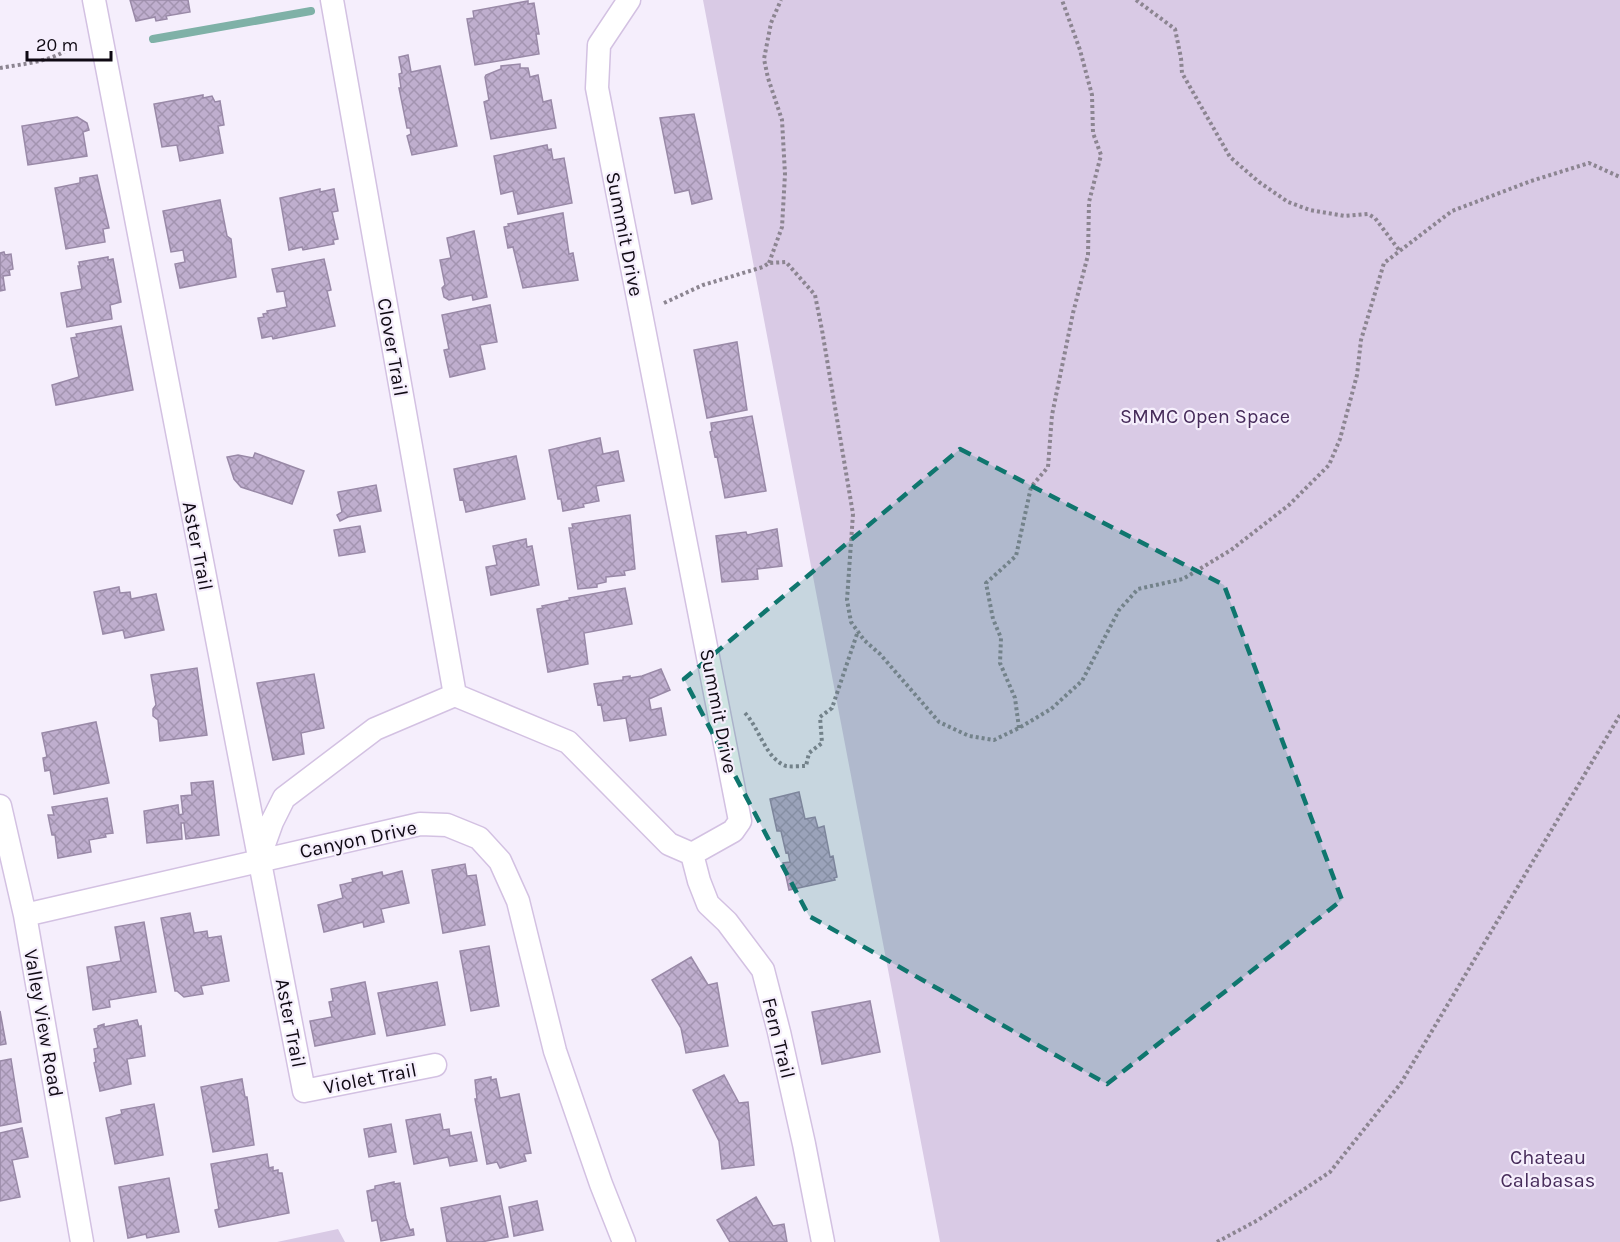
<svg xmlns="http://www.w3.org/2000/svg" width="1620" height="1242" font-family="Karla,sans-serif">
  <defs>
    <pattern id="building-cross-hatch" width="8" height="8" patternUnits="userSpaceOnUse" patternTransform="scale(1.5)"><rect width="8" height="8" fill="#bfaece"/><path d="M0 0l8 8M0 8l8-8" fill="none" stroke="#a394b0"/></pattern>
  </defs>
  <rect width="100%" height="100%" fill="#f5eefc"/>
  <path fill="#d9cae5" d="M 703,0 L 1620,0 L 1620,1242 L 940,1242 Z
    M 338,1229 L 345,1242 L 277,1242 Z"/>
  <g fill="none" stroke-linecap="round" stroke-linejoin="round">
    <path stroke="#7fb1a7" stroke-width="8" d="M 153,39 L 311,11"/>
  </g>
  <path fill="url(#building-cross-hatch)" stroke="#9989a7" stroke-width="1.5" d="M 130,0 L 188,0 L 190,12 L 166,16 L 167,19 L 156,21 L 155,17 L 136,21 Z
    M 528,1 L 528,4 L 534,3 L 539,34 L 536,34 L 539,54 L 475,65 L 467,19 L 474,18 L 473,11 Z
    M 408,55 L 411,72 L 440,66 L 457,146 L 412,155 L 407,136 L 411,134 L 410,128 L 407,128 L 399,88 L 401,88 L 399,74 L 402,73 L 399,57 Z
    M 520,64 L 520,68 L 528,68 L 530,77 L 538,75 L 543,102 L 551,100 L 556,128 L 491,139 L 484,102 L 489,100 L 485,77 L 486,75 L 501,69 L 501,66 Z
    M 203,95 L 203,98 L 212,96 L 215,102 L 220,101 L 224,125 L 218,126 L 223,153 L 180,161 L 177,145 L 162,147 L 154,104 Z
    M 694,114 L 712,199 L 692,204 L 689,190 L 675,193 L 660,118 Z
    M 77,117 L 87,123 L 89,130 L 83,132 L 87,156 L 28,165 L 22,126 Z
    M 547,145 L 548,150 L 551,149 L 553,160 L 564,158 L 572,203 L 518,214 L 513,191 L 501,194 L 494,156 Z
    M 97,175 L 109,228 L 103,229 L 105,242 L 66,249 L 55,188 L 80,183 L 80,178 Z
    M 320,189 L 320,192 L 334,189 L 338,211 L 332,212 L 338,239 L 333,240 L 334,244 L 303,250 L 302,247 L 289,250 L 280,198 Z
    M 220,200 L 227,236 L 231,239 L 236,277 L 180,288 L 175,264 L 185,262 L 183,250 L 171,252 L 163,211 Z
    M 563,213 L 569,254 L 573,253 L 578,280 L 523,288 L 513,247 L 508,248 L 504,227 L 509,226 L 508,224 Z
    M 474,231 L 487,297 L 473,300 L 472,295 L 449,300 L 444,297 L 442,288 L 445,285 L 440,260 L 451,258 L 447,238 Z
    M 4,252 L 5,255 L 11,254 L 13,269 L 9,270 L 10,275 L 3,276 L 5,290 L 0,291 L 0,253 Z
    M 108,257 L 108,260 L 113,259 L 121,302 L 110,305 L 112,319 L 67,327 L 61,293 L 82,289 L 78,266 L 80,266 L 79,262 Z
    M 324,259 L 331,290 L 327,291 L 335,326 L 273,339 L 272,336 L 262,338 L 258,318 L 264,317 L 263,314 L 268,313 L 267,311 L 287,307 L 284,291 L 277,292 L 272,269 Z
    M 490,305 L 497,342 L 480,345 L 485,369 L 450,377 L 444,350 L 449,349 L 442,315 Z
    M 121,326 L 133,390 L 56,405 L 52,385 L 79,377 L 71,338 L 77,337 L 76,334 Z
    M 737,342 L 747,410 L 707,418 L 694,350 Z
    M 752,416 L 766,491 L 725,498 L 717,456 L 715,457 L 710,432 L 712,431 L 711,423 Z
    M 600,438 L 603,454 L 618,451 L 624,481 L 596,486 L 599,501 L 583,504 L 584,507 L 563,511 L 561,499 L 558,499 L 549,450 Z
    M 255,453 L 304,471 L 292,504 L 241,487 L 234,479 L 227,457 L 238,455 L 253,458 Z
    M 516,456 L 525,499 L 466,512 L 463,499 L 460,500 L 454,469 Z
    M 376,485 L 381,511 L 348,517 L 340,521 L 337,515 L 342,512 L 338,492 Z
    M 630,515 L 635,569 L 624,571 L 625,575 L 606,577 L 606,582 L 597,584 L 597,587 L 578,589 L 569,528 L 573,528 L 572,524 Z
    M 360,526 L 365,552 L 339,556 L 334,530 Z
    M 777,529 L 782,566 L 757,569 L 758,579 L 722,582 L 716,536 L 746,532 L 747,535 Z
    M 526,539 L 527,547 L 532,546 L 539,585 L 491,595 L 486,567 L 497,565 L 493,546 Z
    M 119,587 L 120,593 L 130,592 L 131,599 L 156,594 L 164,630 L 125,638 L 123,630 L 103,634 L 94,592 Z
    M 625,588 L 632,624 L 584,633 L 588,664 L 548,672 L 537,609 L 543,608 L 542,606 L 570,600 L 569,598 Z
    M 197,668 L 207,735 L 160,741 L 158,720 L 153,716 L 153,709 L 156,705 L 151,675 Z
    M 661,669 L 670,690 L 649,699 L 651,710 L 661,708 L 666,735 L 630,741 L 626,718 L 604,721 L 601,704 L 598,705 L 594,684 L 623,680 L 623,677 L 630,676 L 630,678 L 642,676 Z
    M 314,674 L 324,728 L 301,733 L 304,754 L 273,760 L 257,683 Z
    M 96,722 L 109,783 L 54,794 L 50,770 L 45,771 L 43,758 L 47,757 L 42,733 Z
    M 213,781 L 219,835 L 186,839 L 184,823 L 181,823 L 182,839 L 147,843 L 144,811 L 178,805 L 179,815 L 183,814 L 181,796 L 192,795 L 191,783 Z
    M 799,792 L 805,819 L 815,817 L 818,828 L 824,826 L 830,857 L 833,856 L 837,877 L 834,878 L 835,880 L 789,890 L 783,863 L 790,862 L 788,852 L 786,853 L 781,831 L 777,831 L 770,799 Z
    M 107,798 L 113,833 L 105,834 L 106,837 L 89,840 L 91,852 L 58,858 L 55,835 L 52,835 L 48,815 L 54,815 L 52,807 Z
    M 465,864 L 467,876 L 476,875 L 485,925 L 443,933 L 432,870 Z
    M 402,871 L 409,903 L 381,909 L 384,922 L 364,927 L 363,922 L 324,932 L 318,905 L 343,898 L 340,885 L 353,882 L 352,879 L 382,872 L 383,876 Z
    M 190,913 L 194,933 L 207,931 L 208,938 L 221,936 L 229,981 L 201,986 L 203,994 L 184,997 L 177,991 L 175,991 L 161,918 Z
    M 144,922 L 156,992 L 109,1000 L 110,1007 L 93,1010 L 87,967 L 121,961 L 115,927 Z
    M 489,946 L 499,1006 L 471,1011 L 460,951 Z
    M 691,957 L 708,985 L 717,983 L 728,1046 L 686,1053 L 681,1028 L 652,980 Z
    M 365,982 L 375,1034 L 315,1046 L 310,1021 L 332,1017 L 329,1002 L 333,1001 L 331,989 Z
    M 437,982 L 445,1025 L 387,1036 L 378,993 Z
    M 870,1001 L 880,1052 L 822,1064 L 812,1012 Z
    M 0,1011 L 6,1044 L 0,1045 Z
    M 137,1020 L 139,1027 L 141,1026 L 145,1056 L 127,1059 L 131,1084 L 100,1091 L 94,1063 L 96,1062 L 94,1049 L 98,1048 L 94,1029 L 98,1028 L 98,1026 L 104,1024 L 104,1027 Z
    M 11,1059 L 21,1122 L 0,1126 L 0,1061 Z
    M 724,1075 L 739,1103 L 748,1102 L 754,1165 L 722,1169 L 719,1141 L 693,1090 Z
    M 491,1077 L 491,1080 L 496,1079 L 500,1098 L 519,1094 L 531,1153 L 524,1154 L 526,1161 L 500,1168 L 497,1162 L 487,1164 L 475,1099 L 477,1099 L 475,1080 Z
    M 242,1079 L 245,1097 L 247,1097 L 254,1145 L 213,1152 L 201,1087 Z
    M 154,1104 L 163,1155 L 115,1164 L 106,1118 L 122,1114 L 121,1110 Z
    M 440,1114 L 443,1130 L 449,1129 L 450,1136 L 471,1132 L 477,1161 L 450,1166 L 448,1157 L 414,1164 L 406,1120 Z
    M 391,1124 L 396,1152 L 369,1157 L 364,1129 Z
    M 22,1128 L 28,1157 L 12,1160 L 20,1197 L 0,1201 L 0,1133 Z
    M 267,1154 L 269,1168 L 273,1167 L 273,1171 L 278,1170 L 278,1173 L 282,1173 L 289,1213 L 219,1227 L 215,1210 L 219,1209 L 211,1164 Z
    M 169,1178 L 179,1232 L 147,1238 L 146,1234 L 128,1238 L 119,1187 Z
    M 394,1182 L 394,1184 L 400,1183 L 406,1218 L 410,1230 L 413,1229 L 414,1235 L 381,1241 L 377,1220 L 372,1221 L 367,1191 L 375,1189 L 375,1186 Z
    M 500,1196 L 508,1237 L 481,1242 L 447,1242 L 441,1208 Z
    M 756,1197 L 773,1226 L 784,1224 L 787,1242 L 730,1242 L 717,1220 Z
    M 537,1201 L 543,1230 L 514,1236 L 509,1207 Z"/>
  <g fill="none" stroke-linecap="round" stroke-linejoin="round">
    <defs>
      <path id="minor" d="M 94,0 L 304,1091 L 435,1065
        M 332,0 L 455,695
        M 0,806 L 25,915 L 82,1242
        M 692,854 L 699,881 L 708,904 L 727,922 L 763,970 L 779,1032 L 804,1144 L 823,1242
        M 258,861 L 272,822 L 284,798 L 375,729 L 455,695 L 568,742 L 669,844 L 692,854 L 733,831 L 740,821 L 597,88 L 599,45 L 629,0
        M 25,915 L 420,824 L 447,825 L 479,838 L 500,861 L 518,901 L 555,1051 L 601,1184 L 624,1242"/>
    </defs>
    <use href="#minor" stroke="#d3c1e2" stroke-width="25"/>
    <path stroke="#8c8591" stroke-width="4" stroke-dasharray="3 3" stroke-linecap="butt" d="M 1136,0 L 1175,29 L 1181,58 L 1182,73 L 1230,157 L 1259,182 L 1288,202 L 1310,210 L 1345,216 L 1368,214 L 1375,218 L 1399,250
      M 0,68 C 21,64 65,61 75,40
      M 769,263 L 782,227 L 785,174 L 782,120 L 768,78 L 764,59 L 771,23 L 781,0
      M 664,303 L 703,285 L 763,267 L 769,263 L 786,262 L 815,295 L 822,330 L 853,514 L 847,600 L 851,622 L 864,640 L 880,654 L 939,722 L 969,736 L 994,740 L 1019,728 L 1051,709 L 1082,681 L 1119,610 L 1138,589 L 1183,579 L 1231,550 L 1289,505 L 1329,465 L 1340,439 L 1357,375 L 1361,340 L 1384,263 L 1452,211 L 1531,181 L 1589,163 L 1620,177
      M 745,713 C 760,729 765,758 786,766 C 792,767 800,766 806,766 L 809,753 L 822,743 L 820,717 L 832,708 L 858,631
      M 1019,728 L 1015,698 L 1000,663 L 1001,638 L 993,619 L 986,583 L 1016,556 L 1031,487 L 1048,467 L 1052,415 L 1073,313 L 1088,255 L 1089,202 L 1101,155 L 1093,133 L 1092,95 L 1080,50 L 1062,0
      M 1217,1242 L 1258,1220 L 1330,1172 L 1401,1083 L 1620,715"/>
    <use href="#minor" stroke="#fff" stroke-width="22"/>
  </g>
  <path fill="#0f766e" fill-opacity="0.2" stroke="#0f766e" stroke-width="4.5" stroke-dasharray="12 8" stroke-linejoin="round" d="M 960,449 L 1224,585 L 1342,900 L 1107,1084 L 809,916 L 684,679 Z"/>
  <g text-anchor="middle" stroke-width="4.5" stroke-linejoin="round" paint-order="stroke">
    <g font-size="20" fill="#0f0913" stroke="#f5eefc">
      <text transform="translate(625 234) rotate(79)" y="7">Summit Drive</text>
      <text transform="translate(393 347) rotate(80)" y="7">Clover Trail</text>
      <text transform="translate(198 546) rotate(79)" y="7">Aster Trail</text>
      <text transform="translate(719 711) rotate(79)" y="7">Summit Drive</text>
      <text transform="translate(358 839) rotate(-12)" y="7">Canyon Drive</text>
      <text transform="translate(44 1023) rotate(80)" y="7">Valley View Road</text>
      <text transform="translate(291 1023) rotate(79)" y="7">Aster Trail</text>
      <text transform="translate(779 1038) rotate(76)" y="7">Fern Trail</text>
      <text transform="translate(370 1078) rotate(-11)" y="7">Violet Trail</text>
    </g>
    <g font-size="20" fill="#462b5a" stroke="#f5eefc">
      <text x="1205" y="423">SMMC Open Space</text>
      <text x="1548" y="1164">Chateau<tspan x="1548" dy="23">Calabasas</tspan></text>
    </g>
  </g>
  <path d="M27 51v9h84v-9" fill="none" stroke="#0f0913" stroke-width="3"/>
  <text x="36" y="51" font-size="18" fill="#0f0913" stroke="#f5eefc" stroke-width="4.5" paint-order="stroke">20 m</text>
</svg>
